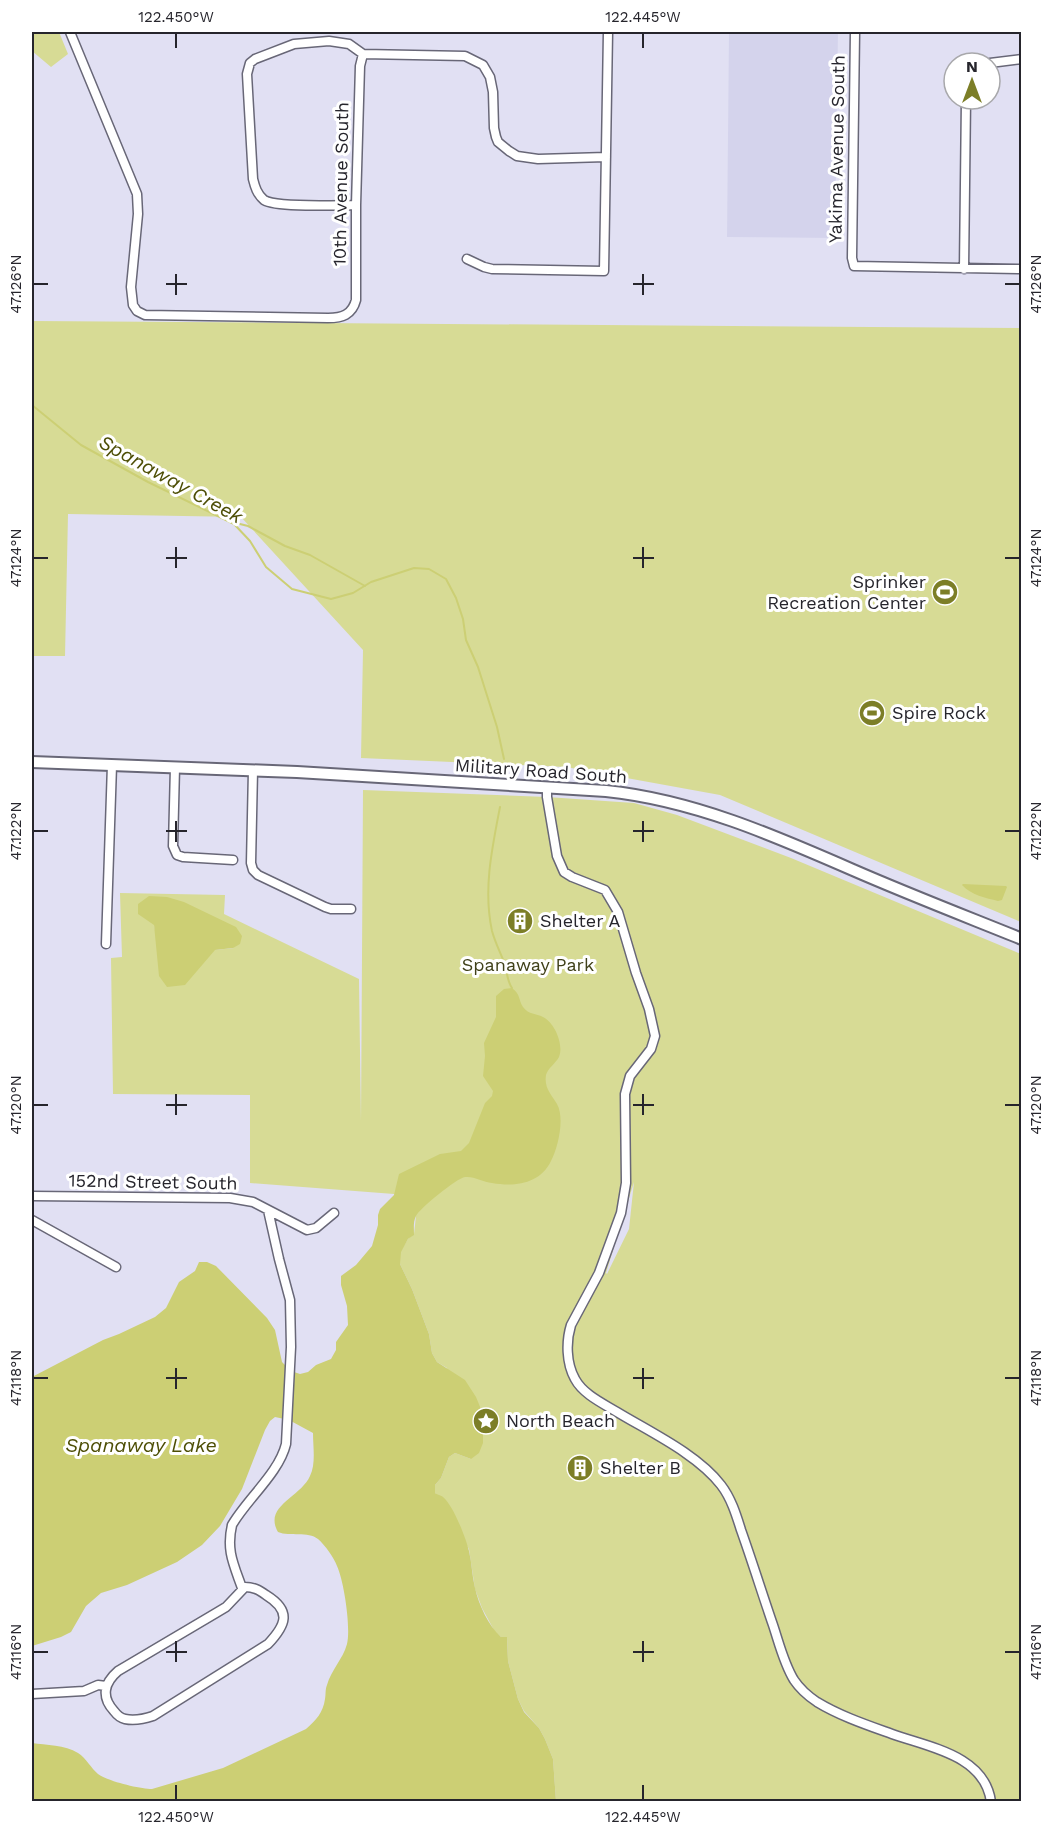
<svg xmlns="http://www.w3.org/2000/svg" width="1053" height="1833" font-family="'Work Sans',sans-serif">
  <rect width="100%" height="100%" fill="#e1e0f3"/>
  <path fill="#d4d3ec" d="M 729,32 L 838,32 L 835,238 L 727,237 Z"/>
  <path fill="#d7db95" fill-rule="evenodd" d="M 32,32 L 59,32 L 68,54 L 51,67 L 32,51 Z
    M 32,321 L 1021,328 L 1021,922 L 720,795 L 566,767 L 361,758 L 363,650 L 241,517 L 68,514 L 65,656 L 32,656 Z
    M 363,790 L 547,797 L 634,803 L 677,815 L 791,858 L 1021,954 L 1021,1801 L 556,1801 L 553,1759 L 545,1739 L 539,1728 L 524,1711 L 518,1699 L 508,1661 L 507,1637 L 501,1637 L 495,1632 L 482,1608 L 475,1589 L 469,1549 L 435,1493 L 435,1485 L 441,1478 L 449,1457 L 455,1453 L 471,1459 L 447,1368 L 437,1362 L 432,1353 L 429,1334 L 412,1289 L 400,1264 L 400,1252 L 408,1239 L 414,1234 L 416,1216 L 394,1194 L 250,1183 L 250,1095 L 113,1094 L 111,958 L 122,957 L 120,893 L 225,895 L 224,914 L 359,979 L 361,1122 ZM 154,925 L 234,948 L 215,950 L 158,946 ZM 634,1182 L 629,1229 L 607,1274 L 606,1273 Z"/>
  <path fill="#cccf74" d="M 963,884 L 1006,886 L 1007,887 L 1002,900 L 998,901 C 986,898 971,895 962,885 Z
    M 149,896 L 167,897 L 184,902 L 236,927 L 242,936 L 240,944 L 233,948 L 215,950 L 185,985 L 167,987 L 159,976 L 154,925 L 138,914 L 138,904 Z
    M 512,988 C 521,995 518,999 523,1007 C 529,1015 536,1013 543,1017 C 555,1023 564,1045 559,1057 C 556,1063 548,1068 546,1075 C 544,1088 551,1094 557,1104 C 565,1118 558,1148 551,1161 C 540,1184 515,1187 492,1183 C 483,1182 474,1176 465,1177 C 457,1178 419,1209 416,1216 C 413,1222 414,1229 414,1235 L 408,1239 L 401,1252 L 400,1264 L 412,1289 L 429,1334 L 432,1353 L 437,1362 L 465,1380 L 476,1397 L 483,1414 L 483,1443 L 479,1453 L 471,1459 L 455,1453 L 449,1457 L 441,1478 L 435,1485 L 435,1493 C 436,1494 442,1496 443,1497 C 453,1505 466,1538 469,1551 C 472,1564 472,1576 475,1588 C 479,1605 488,1625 501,1637 L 507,1637 L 508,1661 L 518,1699 L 524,1712 L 539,1728 L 545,1739 L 553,1759 L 556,1801 L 32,1801 L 32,1743 C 46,1745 65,1745 78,1753 C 86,1758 91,1768 98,1774 C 107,1781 140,1789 152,1789 L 223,1768 L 306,1729 C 316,1720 323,1713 325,1699 C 326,1694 325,1690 327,1685 C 331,1670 343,1659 347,1644 C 351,1628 344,1581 337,1566 C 334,1558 325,1545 318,1539 C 308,1531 290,1537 278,1532 C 263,1506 301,1497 310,1476 C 316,1464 313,1447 313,1433 L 289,1420 L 275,1417 L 270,1421 L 265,1430 L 242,1489 L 220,1526 L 202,1545 L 177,1562 L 127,1585 L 101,1593 L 86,1606 L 71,1632 L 61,1637 L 32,1646 L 32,1377 L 103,1340 L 119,1334 L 155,1317 L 166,1308 L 179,1282 L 195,1271 L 199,1262 L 207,1262 L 216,1266 L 267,1318 L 275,1330 L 282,1362 L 291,1371 L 300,1374 L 308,1372 L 316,1365 L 331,1359 L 336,1350 L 336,1342 L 348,1325 L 347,1306 L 341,1285 L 341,1276 L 356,1265 L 372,1246 L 378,1225 L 378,1215 L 380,1209 L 394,1195 L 399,1174 L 440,1154 L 461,1151 L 469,1143 L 485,1103 L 492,1096 L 493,1091 L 483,1076 L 485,1056 L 484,1043 L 496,1017 L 496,996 L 504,989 Z"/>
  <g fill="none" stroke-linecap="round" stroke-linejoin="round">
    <path stroke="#cccf74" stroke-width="2" d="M 32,405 L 81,445 L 148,482 L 234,524 L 250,541 L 266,567 L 292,589 L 331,599 L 353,593 L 371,582 L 414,568 L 429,569 L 446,579 L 456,598 L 463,619 L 466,640 L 478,667 L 497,727 L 504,759
      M 234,524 L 240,524 L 248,526 L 285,546 L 310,555 L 365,586
      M 500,807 C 492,848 483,890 492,931 C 495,942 500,952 504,962 C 507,971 507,981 512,988"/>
    <defs>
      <path id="minor" d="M 70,32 L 137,194 L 138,214 L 131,287 L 133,305 L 137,311 L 145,315 L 328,318 C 342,318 352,315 356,300 L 356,205 L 360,66 L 363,54
        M 855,32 L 852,258 L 854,266 L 1022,269
        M 990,63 L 1022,59
        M 356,205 C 337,205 277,208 264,200 C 257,194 255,187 253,179 L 247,74 L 250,63 L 255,59 L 294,44 L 329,41 L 349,44 L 363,54 L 465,56 L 483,65 L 490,77 L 493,92 L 494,128 L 496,137 L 498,142 L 509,151 L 517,156 L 538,159 L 606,157
        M 467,259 L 484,267 L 492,269 L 604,271 L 608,32
        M 964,269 L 966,99
        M 175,767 L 173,846 L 177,855 L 183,857 L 233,860
        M 253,770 L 251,863 L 253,870 L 258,875 L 325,907 L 331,909 L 351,909
        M 547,788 L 547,797 L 557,856 L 564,872 L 572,877 L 605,890 L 618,912 L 636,973 L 649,1009 L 655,1036 L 651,1049 L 630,1076 L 625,1094 L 626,1183 L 621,1213 L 599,1273 L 571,1325 C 566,1341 566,1363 575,1379 C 583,1394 602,1403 617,1412 C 650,1432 697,1454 721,1485 C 731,1498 736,1514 741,1530 C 752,1561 762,1593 773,1625 C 779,1643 784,1664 794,1680 C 800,1689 808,1696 817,1702 C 840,1716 867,1725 892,1734 C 928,1747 985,1755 991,1802
        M 106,944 L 112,765
        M 32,1196 L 230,1198 L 253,1202 L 307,1230 L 316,1228 L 334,1213
        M 32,1220 L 116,1267
        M 245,1587 C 254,1587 259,1590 266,1595 C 292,1611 286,1625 268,1644 L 153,1716 C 144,1719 135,1721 125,1719 C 120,1718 117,1715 114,1711 C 101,1697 104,1683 118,1671 L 216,1613 L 226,1607 Z
        M 242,1588 C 234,1565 226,1551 232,1525 C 247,1499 279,1473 286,1444 L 291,1347 L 290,1300 L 279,1259 L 268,1210
        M 32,1694 L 84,1691 L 98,1685 L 106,1686"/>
      <path id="major" d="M 32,762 L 297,772 L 606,791 C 693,800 773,835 853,870 C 908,894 965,916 1022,939"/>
    </defs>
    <use href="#minor" stroke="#686777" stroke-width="11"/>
    <use href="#major" stroke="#686777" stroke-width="14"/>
    <use href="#minor" stroke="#fff" stroke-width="8"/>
    <use href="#major" stroke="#fff" stroke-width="10"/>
  </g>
  <path fill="none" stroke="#26252c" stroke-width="2" d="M 176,33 L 176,48M 643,33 L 643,48M 176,274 L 176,295M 643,274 L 643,295M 33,284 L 48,284M 166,284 L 187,284M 633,284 L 654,284M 1005,284 L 1020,284M 176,547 L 176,568M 643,547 L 643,568M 33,558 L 48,558M 166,558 L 187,558M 633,558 L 654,558M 1005,558 L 1020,558M 176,821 L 176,842M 643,821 L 643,842M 33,831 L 48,831M 166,831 L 187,831M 633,831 L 654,831M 1005,831 L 1020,831M 176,1094 L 176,1115M 643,1094 L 643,1115M 33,1105 L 48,1105M 166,1105 L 187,1105M 633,1105 L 654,1105M 1005,1105 L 1020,1105M 176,1368 L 176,1389M 643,1368 L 643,1389M 33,1378 L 48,1378M 166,1378 L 187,1378M 633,1378 L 654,1378M 1005,1378 L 1020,1378M 176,1641 L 176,1662M 643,1641 L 643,1662M 33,1652 L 48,1652M 166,1652 L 187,1652M 633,1652 L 654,1652M 1005,1652 L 1020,1652M 176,1785 L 176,1800M 643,1785 L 643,1800"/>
  <defs>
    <symbol id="stadium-disc" viewBox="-11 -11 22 22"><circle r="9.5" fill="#7c7e27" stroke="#fff"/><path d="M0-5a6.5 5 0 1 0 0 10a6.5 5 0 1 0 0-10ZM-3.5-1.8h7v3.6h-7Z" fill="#fff"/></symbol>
    <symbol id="building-disc" viewBox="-11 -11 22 22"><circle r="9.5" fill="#7c7e27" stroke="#fff"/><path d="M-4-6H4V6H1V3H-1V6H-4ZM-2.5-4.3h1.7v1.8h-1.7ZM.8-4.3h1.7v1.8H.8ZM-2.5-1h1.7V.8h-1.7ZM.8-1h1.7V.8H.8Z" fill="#fff"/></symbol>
    <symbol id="sight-disc" viewBox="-11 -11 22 22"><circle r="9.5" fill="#7c7e27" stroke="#fff"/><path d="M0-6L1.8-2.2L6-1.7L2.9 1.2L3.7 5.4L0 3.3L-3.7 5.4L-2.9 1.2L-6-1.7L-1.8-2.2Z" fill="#fff"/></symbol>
  </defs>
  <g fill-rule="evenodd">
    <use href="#stadium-disc" x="930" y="577" width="30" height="30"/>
    <use href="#stadium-disc" x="857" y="698" width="30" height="30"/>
    <use href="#building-disc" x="505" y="906" width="30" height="30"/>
    <use href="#sight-disc" x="471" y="1406" width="30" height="30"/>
    <use href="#building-disc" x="565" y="1453" width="30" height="30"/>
  </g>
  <g text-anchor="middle" stroke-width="6" stroke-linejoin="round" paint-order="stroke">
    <g font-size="18" fill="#26252c" stroke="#fff">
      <text transform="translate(837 149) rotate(-89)" y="6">Yakima Avenue South</text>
      <text transform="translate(341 184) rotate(-89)" y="6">10th Avenue South</text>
      <text transform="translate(541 771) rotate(4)" y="6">Military Road South</text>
      <text transform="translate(153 1182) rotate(1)" y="6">152nd Street South</text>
    </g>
    <g font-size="18" fill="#26252c" stroke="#fff" text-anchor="start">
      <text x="926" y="588" text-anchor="end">Sprinker<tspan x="926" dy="21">Recreation Center</tspan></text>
      <text x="892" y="719">Spire Rock</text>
      <text x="540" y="927">Shelter A</text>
      <text x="506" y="1427">North Beach</text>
      <text x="600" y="1474">Shelter B</text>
    </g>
    <g font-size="18" fill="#40411a" stroke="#fff">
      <text x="528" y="971">Spanaway Park</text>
    </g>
    <g font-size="20" font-style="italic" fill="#4d4e05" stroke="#fff">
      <text transform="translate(171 479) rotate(29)" y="7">Spanaway Creek</text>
      <text x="141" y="1452">Spanaway Lake</text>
    </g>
  </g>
  <rect width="1053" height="1833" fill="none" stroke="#ffffff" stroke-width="66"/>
  <g transform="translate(972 81)"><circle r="28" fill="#ffffff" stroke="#a8a8ab" stroke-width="1.5"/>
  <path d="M0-4.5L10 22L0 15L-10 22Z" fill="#7c7e27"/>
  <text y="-9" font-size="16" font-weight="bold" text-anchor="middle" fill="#26252c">N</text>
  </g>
  <rect x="33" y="33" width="987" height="1767" fill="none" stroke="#26252c" stroke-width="2"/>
  <g font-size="15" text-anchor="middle" fill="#26252c">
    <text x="176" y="22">122.450°W</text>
    <text x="643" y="22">122.445°W</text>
    <text transform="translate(16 284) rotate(-90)" y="5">47.126°N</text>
    <text transform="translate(1036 284) rotate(-90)" y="5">47.126°N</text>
    <text transform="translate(16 558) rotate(-90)" y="5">47.124°N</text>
    <text transform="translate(1036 558) rotate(-90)" y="5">47.124°N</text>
    <text transform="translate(16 831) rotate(-90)" y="5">47.122°N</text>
    <text transform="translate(1036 831) rotate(-90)" y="5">47.122°N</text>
    <text transform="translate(16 1105) rotate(-90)" y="5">47.120°N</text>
    <text transform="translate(1036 1105) rotate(-90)" y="5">47.120°N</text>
    <text transform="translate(16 1378) rotate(-90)" y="5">47.118°N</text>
    <text transform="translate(1036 1378) rotate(-90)" y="5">47.118°N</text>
    <text transform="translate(16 1652) rotate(-90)" y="5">47.116°N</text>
    <text transform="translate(1036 1652) rotate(-90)" y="5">47.116°N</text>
    <text x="176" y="1822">122.450°W</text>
    <text x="643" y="1822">122.445°W</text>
  </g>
</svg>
